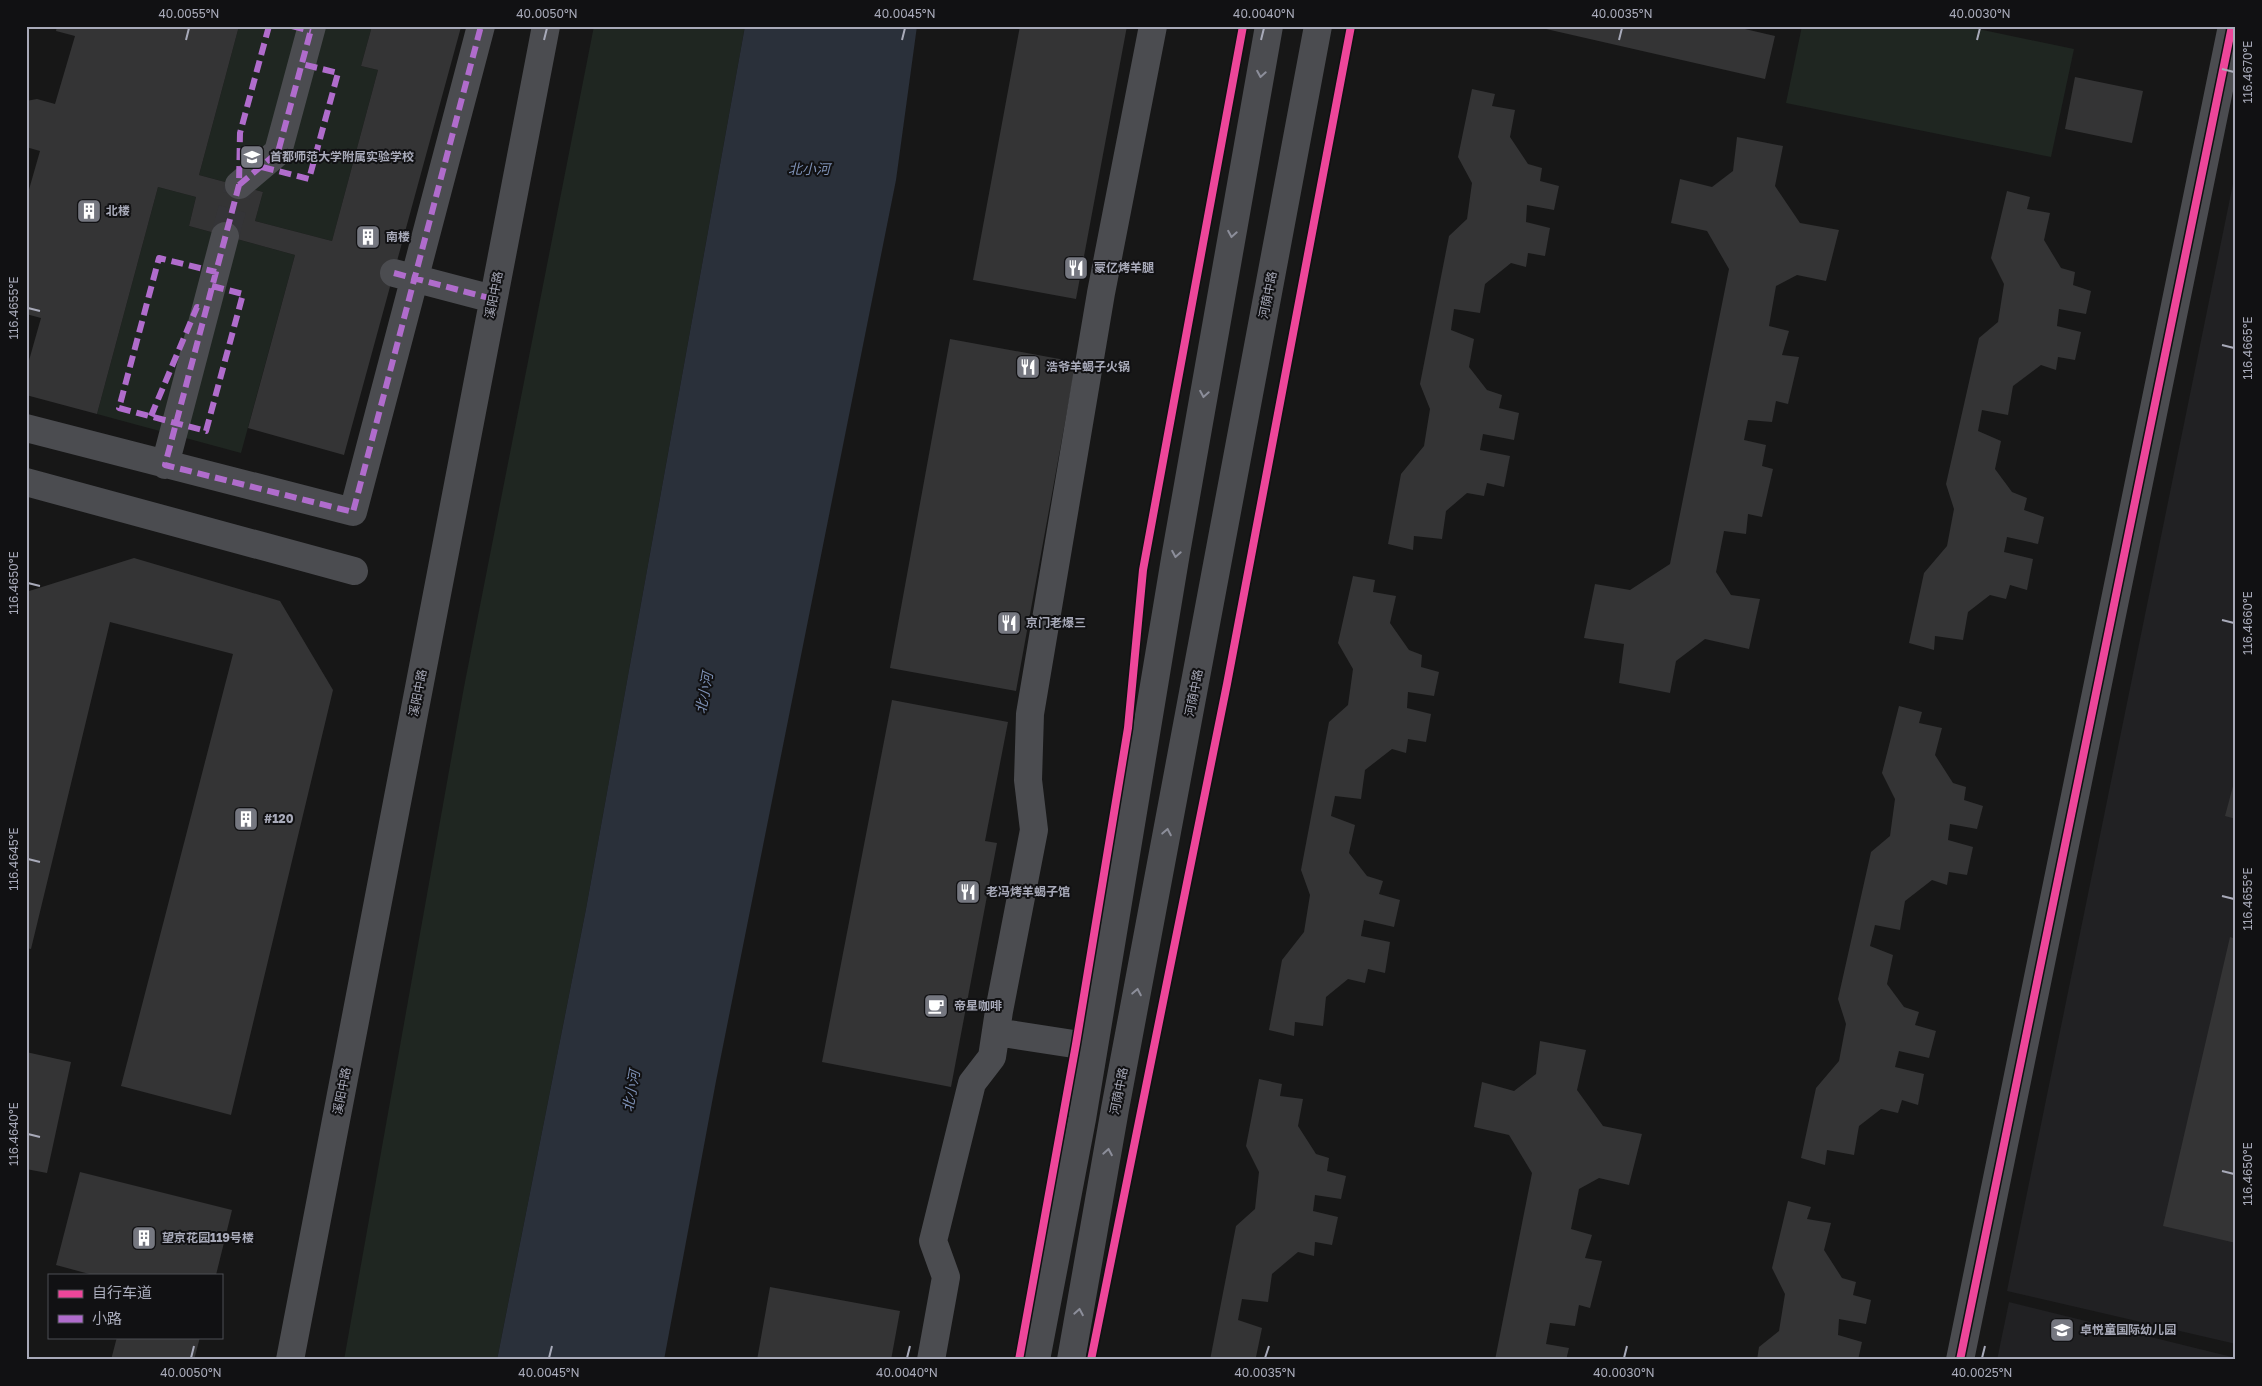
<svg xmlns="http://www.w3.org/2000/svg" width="2262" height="1386" font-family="'Golos Text','Noto Sans SC',sans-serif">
  <rect width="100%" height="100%" fill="#171717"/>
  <path fill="#212123" d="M 2236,169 L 2236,1344 L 2007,1291 Z
    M 2009,1302 L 2236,1358 L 2236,1360 L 1997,1360 Z"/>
  <path fill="#1f2621" d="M 239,26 L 372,26 L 361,66 L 378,70 L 332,241 L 255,221 L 263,192 L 199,175 Z
    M 594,26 L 745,26 L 586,909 L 497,1360 L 344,1360 L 464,687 Z
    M 1802,26 L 1964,26 L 2074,49 L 2051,157 L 1786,103 Z
    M 158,187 L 196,197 L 189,226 L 295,255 L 241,453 L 97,414 Z"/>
  <path fill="#2a303a" d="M 745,26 L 917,26 L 896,180 L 716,1081 L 664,1360 L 497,1360 L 586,909 Z"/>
  <path fill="#343435" d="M 57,26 L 239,26 L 199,175 L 263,192 L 255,221 L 332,241 L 378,70 L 361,66 L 372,26 L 461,27 L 344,455 L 248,428 L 295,255 L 189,226 L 196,197 L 158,187 L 97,414 L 26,395 L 26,371 L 41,318 L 26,314 L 26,200 L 40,151 L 26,147 L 26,101 L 37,99 L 55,104 L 75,36 L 56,31 Z
    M 1020,26 L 1127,26 L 1076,299 L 973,280 Z
    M 1533,26 L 1732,26 L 1775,36 L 1765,79 Z
    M 2075,77 L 2143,91 L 2132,143 L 2065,129 Z
    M 1472,89 L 1495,94 L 1492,106 L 1515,110 L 1510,137 L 1528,164 L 1542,168 L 1540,181 L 1559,186 L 1554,210 L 1527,205 L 1526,222 L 1550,228 L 1545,256 L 1528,253 L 1526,267 L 1511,263 L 1485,284 L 1480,313 L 1454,309 L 1451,330 L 1474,339 L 1469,367 L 1487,390 L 1502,395 L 1499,408 L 1519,413 L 1514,440 L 1483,434 L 1480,450 L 1510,456 L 1504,487 L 1487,483 L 1484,496 L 1467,493 L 1446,511 L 1442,539 L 1414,536 L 1413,550 L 1388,544 L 1401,474 L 1424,446 L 1430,409 L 1420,384 L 1449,236 L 1467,219 L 1472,183 L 1458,157 Z
    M 1737,137 L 1783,146 L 1775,186 L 1800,223 L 1839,230 L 1826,281 L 1797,275 L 1776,286 L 1769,326 L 1789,331 L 1782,355 L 1799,357 L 1788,404 L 1776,401 L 1772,422 L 1748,420 L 1744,440 L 1766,445 L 1762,466 L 1773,469 L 1762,517 L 1748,514 L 1746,534 L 1724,531 L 1716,572 L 1731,595 L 1760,599 L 1749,649 L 1705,639 L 1676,661 L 1670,693 L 1619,683 L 1624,644 L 1584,638 L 1595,584 L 1630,590 L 1670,564 L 1729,269 L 1707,231 L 1671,223 L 1680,179 L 1712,187 L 1733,171 Z
    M 2007,191 L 2030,197 L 2027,209 L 2050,213 L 2044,240 L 2061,268 L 2075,272 L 2073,285 L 2091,291 L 2086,314 L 2059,309 L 2057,326 L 2081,332 L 2075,360 L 2058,357 L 2056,370 L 2041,365 L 2013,386 L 2008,415 L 1982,410 L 1978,431 L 2001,441 L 1995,469 L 2012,492 L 2027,498 L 2024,510 L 2044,517 L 2038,544 L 2007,537 L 2004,552 L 2033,559 L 2027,590 L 2010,585 L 2006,599 L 1990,595 L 1968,612 L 1963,640 L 1935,636 L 1934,650 L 1909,643 L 1924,573 L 1947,546 L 1954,509 L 1946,484 L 1979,338 L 1998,322 L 2004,284 L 1991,258 Z
    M 950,339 L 1076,362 L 1016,691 L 890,668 Z
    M 134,558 L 280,601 L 333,690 L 231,1115 L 121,1086 L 233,654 L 110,622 L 31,949 L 26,948 L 26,592 Z
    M 1353,576 L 1375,580 L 1373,592 L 1396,596 L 1390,623 L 1409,650 L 1422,655 L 1421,667 L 1439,672 L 1434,696 L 1408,692 L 1407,708 L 1431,714 L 1426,742 L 1408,739 L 1406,753 L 1392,749 L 1365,770 L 1361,799 L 1335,796 L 1331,816 L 1355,825 L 1349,853 L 1367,876 L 1383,881 L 1379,894 L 1400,900 L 1394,927 L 1364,920 L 1361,936 L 1390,942 L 1385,973 L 1368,969 L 1365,983 L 1348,979 L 1326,997 L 1323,1026 L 1295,1022 L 1294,1036 L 1269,1030 L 1282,960 L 1304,932 L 1310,895 L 1301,870 L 1329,722 L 1348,705 L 1353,669 L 1338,643 Z
    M 892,700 L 1008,722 L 985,841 L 997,843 L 951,1087 L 822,1062 Z
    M 1899,706 L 1922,712 L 1919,723 L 1942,728 L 1935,755 L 1953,783 L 1966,787 L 1964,800 L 1983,806 L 1977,829 L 1950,824 L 1948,840 L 1973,847 L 1967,875 L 1949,872 L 1947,885 L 1932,880 L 1905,901 L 1900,930 L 1875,925 L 1870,946 L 1893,955 L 1887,984 L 1904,1007 L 1919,1012 L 1915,1025 L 1936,1031 L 1929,1058 L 1899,1051 L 1895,1067 L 1924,1074 L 1918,1105 L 1902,1100 L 1898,1113 L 1881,1109 L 1859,1126 L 1854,1155 L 1827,1150 L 1825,1165 L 1801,1158 L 1816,1088 L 1839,1061 L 1846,1024 L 1838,999 L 1871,852 L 1890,836 L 1895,799 L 1882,773 Z
    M 2236,775 L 2236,819 L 2225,816 Z
    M 2230,937 L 2236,939 L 2236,1243 L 2163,1226 Z
    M 1540,1041 L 1586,1050 L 1577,1090 L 1603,1126 L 1642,1134 L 1629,1185 L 1599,1178 L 1579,1189 L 1571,1229 L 1592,1235 L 1585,1258 L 1602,1261 L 1590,1308 L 1579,1305 L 1575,1326 L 1550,1323 L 1546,1344 L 1569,1348 L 1566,1360 L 1495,1360 L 1532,1173 L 1509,1135 L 1474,1127 L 1482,1082 L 1514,1091 L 1536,1074 Z
    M 26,1052 L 71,1062 L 47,1173 L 26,1169 Z
    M 1259,1079 L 1282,1084 L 1280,1096 L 1303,1099 L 1298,1126 L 1316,1154 L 1329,1158 L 1327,1171 L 1346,1176 L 1341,1199 L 1315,1195 L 1313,1211 L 1338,1217 L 1332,1245 L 1315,1242 L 1314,1256 L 1298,1252 L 1272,1274 L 1268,1302 L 1242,1299 L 1238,1320 L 1262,1328 L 1256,1357 L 1258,1360 L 1210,1360 L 1236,1226 L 1255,1209 L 1259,1172 L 1246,1146 Z
    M 80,1172 L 232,1210 L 216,1275 L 93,1275 L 56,1265 Z
    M 1788,1201 L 1811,1207 L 1807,1219 L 1831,1223 L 1824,1250 L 1842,1278 L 1856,1282 L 1853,1295 L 1871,1300 L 1866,1324 L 1839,1319 L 1838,1335 L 1862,1342 L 1858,1360 L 1757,1360 L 1759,1347 L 1779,1331 L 1785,1294 L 1772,1268 Z
    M 770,1287 L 900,1311 L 891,1360 L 757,1360 Z
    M 117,1337 L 200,1337 L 194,1360 L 111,1360 Z"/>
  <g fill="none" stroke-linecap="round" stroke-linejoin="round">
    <path stroke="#343437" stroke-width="28" stroke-dasharray="28 14" stroke-linecap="butt" d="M 225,236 L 239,185"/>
    <path stroke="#4b4c50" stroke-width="28" d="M 239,185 L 278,152 L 312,26
      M 394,273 L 493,299
      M 26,428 L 353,512 L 481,26
      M 165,465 L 225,236
      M 26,482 L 354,571
      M 996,1032 L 1093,1047
      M 290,1360 L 546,26
      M 931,1360 L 946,1277 L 933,1241 L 972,1083 L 992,1057 L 999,1011 L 1034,830 L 1028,780 L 1030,714 L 1101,293 L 1153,26
      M 1036,1360 L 1082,1119 L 1176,553 L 1269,26
      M 1071,1360 L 1115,1109 L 1318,26
      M 1960,1360 L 2232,26"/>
    <path stroke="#b06ccc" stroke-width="6" stroke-dasharray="12 6" stroke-linecap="butt" d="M 269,26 L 240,133 L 239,185 L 165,465 L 353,512 L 481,26
      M 292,26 L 311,31
      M 262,167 L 309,179 L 338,73 L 302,64
      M 239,185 L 278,152 L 312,26
      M 394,273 L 493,299
      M 212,286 L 243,294 L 206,431 L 119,408 L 159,258 L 216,272
      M 151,416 L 197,307 L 206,309"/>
    <defs>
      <path id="cycleway" d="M 1019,1360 L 1076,1044 L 1128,728 L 1143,570 L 1243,26
        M 1091,1360 L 1227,684 L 1351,26
        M 1960,1360 L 2232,26"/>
    </defs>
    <use href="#cycleway" stroke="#111113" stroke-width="11"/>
    <use href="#cycleway" stroke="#ed469a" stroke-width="8"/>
  </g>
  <defs><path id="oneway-chevron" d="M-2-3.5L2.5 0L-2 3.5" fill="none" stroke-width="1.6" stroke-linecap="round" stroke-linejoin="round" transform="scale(1.25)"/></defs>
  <g stroke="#8c8e9a">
    <use href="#oneway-chevron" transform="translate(1261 74) rotate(100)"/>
    <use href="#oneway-chevron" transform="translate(1232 234) rotate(100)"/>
    <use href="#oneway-chevron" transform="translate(1204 394) rotate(100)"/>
    <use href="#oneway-chevron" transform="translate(1176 554) rotate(100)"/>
    <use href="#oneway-chevron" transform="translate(1167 832) rotate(-79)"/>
    <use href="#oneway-chevron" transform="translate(1137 992) rotate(-79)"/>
    <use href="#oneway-chevron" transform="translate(1108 1152) rotate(-80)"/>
    <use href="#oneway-chevron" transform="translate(1079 1312) rotate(-80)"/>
  </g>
  <path fill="none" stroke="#a8aab9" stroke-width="2" d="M 186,40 L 189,28M 544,40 L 547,28M 902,40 L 905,28M 1261,40 L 1264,28M 1619,40 L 1622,28M 1977,40 L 1980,28M 2222,69 L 2234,72M 28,308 L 40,311M 2222,345 L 2234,348M 28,583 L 40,586M 2222,620 L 2234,623M 28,859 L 40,862M 2222,896 L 2234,899M 28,1134 L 40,1137M 2222,1171 L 2234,1174M 191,1358 L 194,1346M 549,1358 L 552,1346M 907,1358 L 910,1346M 1265,1358 L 1269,1346M 1624,1358 L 1627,1346M 1982,1358 L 1985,1346"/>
  <defs>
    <symbol id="school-square" viewBox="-11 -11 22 22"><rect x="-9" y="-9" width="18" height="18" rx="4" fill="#757780" stroke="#111113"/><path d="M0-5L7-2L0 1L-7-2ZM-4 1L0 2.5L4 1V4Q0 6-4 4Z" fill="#fff"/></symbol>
    <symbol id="building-square" viewBox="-11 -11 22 22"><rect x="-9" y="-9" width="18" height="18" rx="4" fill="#757780" stroke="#111113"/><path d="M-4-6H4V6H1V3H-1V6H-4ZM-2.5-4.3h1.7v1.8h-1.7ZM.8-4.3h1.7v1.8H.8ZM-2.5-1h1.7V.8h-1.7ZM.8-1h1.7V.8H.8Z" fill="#fff"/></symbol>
    <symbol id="restaurant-square" viewBox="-11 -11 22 22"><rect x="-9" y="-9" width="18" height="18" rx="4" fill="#757780" stroke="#111113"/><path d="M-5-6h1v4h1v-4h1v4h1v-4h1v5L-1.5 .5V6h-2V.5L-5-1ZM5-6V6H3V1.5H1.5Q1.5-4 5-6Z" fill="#fff"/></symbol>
    <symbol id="cafe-square" viewBox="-11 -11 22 22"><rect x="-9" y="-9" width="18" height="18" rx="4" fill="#757780" stroke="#111113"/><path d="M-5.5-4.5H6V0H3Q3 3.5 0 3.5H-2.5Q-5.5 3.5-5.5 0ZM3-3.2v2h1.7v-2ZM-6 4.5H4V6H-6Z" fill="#fff"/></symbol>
  </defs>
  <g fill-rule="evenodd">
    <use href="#school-square" x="238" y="143" width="28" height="28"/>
    <use href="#building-square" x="75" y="197" width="28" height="28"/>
    <use href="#building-square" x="354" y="223" width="28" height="28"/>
    <use href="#restaurant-square" x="1062" y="254" width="28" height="28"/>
    <use href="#restaurant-square" x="1014" y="353" width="28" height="28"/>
    <use href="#restaurant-square" x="995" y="609" width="28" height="28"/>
    <use href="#building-square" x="232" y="805" width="28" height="28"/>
    <use href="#restaurant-square" x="954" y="878" width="28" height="28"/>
    <use href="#cafe-square" x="922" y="992" width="28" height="28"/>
    <use href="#building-square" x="130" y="1224" width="28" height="28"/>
    <use href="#school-square" x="2048" y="1316" width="28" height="28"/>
  </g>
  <g text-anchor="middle" stroke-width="4" stroke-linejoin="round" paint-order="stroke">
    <g font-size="12" font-weight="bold" fill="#a8aab9" stroke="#111113" text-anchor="start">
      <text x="270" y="161">首都师范大学附属实验学校</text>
      <text x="106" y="215">北楼</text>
      <text x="386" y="241">南楼</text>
      <text x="1094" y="272">蒙亿烤羊腿</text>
      <text x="1046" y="371">浩爷羊蝎子火锅</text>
      <text x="1026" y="627">京门老爆三</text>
      <text x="264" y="823">#120</text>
      <text x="986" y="896">老冯烤羊蝎子馆</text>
      <text x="954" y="1010">帝星咖啡</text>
      <text x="162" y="1242">望京花园119号楼</text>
      <text x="2080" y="1334">卓悦童国际幼儿园</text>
    </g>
    <g font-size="12" fill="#a8aab9" stroke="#111113">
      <text transform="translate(494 295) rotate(-79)" y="4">溪阳中路</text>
      <text transform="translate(1268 295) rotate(-79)" y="4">河荫中路</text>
      <text transform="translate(418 693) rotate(-79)" y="4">溪阳中路</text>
      <text transform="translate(1194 693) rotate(-79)" y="4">河荫中路</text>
      <text transform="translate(342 1091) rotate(-79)" y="4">溪阳中路</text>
      <text transform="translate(1119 1091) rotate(-79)" y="4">河荫中路</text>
    </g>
    <g font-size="14" font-style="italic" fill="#7d90b5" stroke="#111113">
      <text x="809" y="174">北小河</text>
      <text transform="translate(704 693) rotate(-80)" y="5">北小河</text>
      <text transform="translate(631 1091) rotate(-80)" y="5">北小河</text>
    </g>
  </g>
  <rect width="2262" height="1386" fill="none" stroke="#111113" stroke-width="55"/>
  <rect x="48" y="1274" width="175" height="65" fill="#111113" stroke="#4d4e55"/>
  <rect x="58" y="1290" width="25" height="8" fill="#ed469a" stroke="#4d4e55"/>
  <text x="92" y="1298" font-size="15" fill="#a8aab9">自行车道</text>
  <rect x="58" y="1315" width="25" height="8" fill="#b06ccc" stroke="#4d4e55"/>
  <text x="92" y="1324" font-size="15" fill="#a8aab9">小路</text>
  <rect x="28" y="28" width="2206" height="1330" fill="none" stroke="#a8aab9" stroke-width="2"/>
  <g font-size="12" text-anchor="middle" fill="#a8aab9">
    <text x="189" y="18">40.0055°N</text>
    <text x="547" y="18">40.0050°N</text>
    <text x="905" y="18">40.0045°N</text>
    <text x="1264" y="18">40.0040°N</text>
    <text x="1622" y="18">40.0035°N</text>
    <text x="1980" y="18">40.0030°N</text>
    <text transform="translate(2248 72) rotate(-90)" y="4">116.4670°E</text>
    <text transform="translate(14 308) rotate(-90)" y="4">116.4655°E</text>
    <text transform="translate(2248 348) rotate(-90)" y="4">116.4665°E</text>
    <text transform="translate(14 583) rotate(-90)" y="4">116.4650°E</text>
    <text transform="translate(2248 623) rotate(-90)" y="4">116.4660°E</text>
    <text transform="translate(14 859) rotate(-90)" y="4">116.4645°E</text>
    <text transform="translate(2248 899) rotate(-90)" y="4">116.4655°E</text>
    <text transform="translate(14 1134) rotate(-90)" y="4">116.4640°E</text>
    <text transform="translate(2248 1174) rotate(-90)" y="4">116.4650°E</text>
    <text x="191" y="1377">40.0050°N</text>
    <text x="549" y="1377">40.0045°N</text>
    <text x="907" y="1377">40.0040°N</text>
    <text x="1265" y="1377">40.0035°N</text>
    <text x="1624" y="1377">40.0030°N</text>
    <text x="1982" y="1377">40.0025°N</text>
  </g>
</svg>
